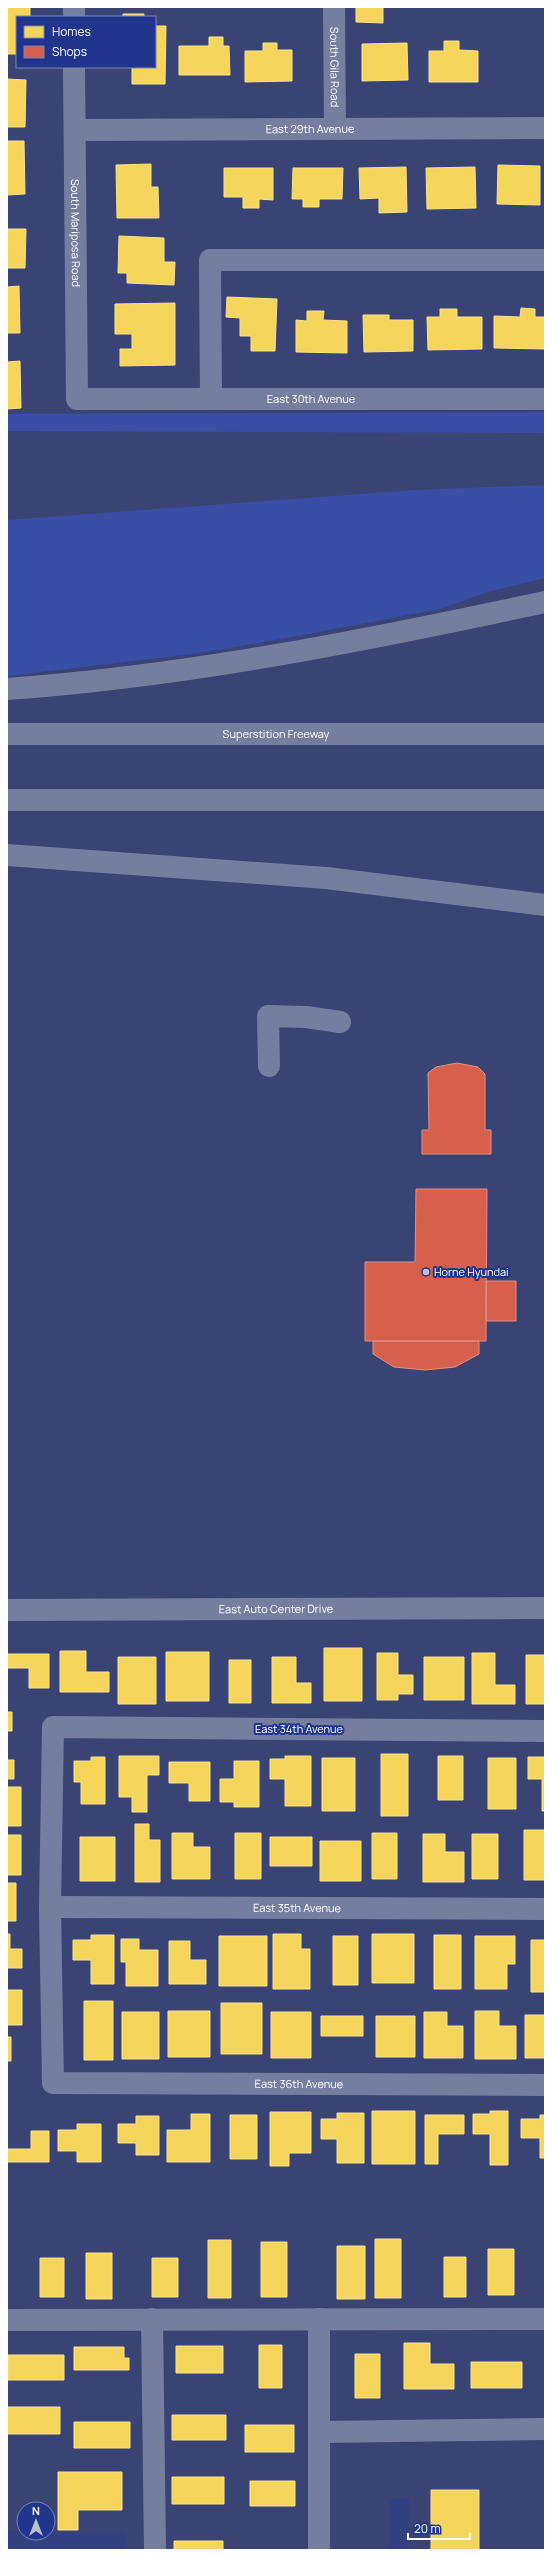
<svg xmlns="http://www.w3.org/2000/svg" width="552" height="2557" font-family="Manrope,sans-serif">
  <rect width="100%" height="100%" fill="#3a4474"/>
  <path fill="#394ea4" d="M 545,412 L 545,433 L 7,431 L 7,414 Z
    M 545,485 L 545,578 L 491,591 L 440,609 L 292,637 L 201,653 L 7,676 L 7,520 L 414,490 Z"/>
  <path fill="#324081" d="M 390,2499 L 409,2499 L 409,2549 L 390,2549 Z
    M 7,2531 L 126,2533 L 126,2550 L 7,2550 Z"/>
  <path fill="#f6d55c" stroke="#f9e28d" d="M 7,7 L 30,7 L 30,17 L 17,17 L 17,54 L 7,54 Z
    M 356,7 L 383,7 L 383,23 L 356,22 Z
    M 123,14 L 144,14 L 144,17 L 123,17 Z
    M 155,26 L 166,26 L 165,84 L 132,84 L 132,67 L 155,67 Z
    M 209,37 L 223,37 L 223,46 L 229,46 L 230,75 L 179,75 L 179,46 L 209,46 Z
    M 444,41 L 459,41 L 459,50 L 478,51 L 478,82 L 429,82 L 429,51 L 444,51 Z
    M 263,43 L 277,43 L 277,50 L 292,50 L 292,81 L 245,82 L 245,51 L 263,51 Z
    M 407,43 L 408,80 L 362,81 L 362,44 Z
    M 7,79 L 26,80 L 25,127 L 7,127 Z
    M 7,141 L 24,141 L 25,194 L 7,195 Z
    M 151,164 L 151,187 L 158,187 L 159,218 L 117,218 L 116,165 Z
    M 498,165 L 540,166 L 540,205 L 497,204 Z
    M 406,167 L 407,212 L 379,213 L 379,198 L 360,199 L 359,168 Z
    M 475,167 L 476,208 L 427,209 L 426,168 Z
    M 224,168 L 273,168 L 273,200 L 259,199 L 259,208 L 243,208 L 243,197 L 224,197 Z
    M 293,168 L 343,168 L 342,199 L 319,199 L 319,207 L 303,207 L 303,199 L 292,199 Z
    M 7,229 L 26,229 L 25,268 L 7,268 Z
    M 119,236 L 164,238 L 164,262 L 175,262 L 174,285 L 127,283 L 127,273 L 118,273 Z
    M 19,286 L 20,333 L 7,333 L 7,287 Z
    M 227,297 L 277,299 L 275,351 L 251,351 L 251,336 L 240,336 L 240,318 L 226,317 Z
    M 175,303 L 175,365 L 120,366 L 120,349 L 132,349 L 132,334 L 115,334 L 115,304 Z
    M 521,308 L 535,309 L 535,317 L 545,317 L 545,349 L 494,348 L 494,316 L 520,317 Z
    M 440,309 L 457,309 L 457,317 L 482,317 L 482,349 L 428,350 L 427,317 L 440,317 Z
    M 307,311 L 324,311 L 323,320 L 347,321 L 347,353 L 296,352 L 296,320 L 307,321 Z
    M 363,315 L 389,315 L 389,320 L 413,320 L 413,351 L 364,352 Z
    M 20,361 L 21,408 L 7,409 L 7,362 Z
    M 324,1648 L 362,1648 L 362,1701 L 324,1701 Z
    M 60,1651 L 86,1651 L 86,1672 L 109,1672 L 109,1692 L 60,1692 Z
    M 166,1652 L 209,1652 L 209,1701 L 166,1701 Z
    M 377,1653 L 398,1653 L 398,1675 L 413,1675 L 413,1694 L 398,1694 L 398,1700 L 377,1700 Z
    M 472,1653 L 495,1653 L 495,1685 L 515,1685 L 515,1704 L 472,1704 Z
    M 7,1654 L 49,1654 L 49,1688 L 29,1688 L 29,1668 L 7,1668 Z
    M 526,1655 L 545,1655 L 545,1704 L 526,1704 Z
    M 118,1657 L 156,1657 L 156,1704 L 118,1704 Z
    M 272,1657 L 296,1657 L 296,1683 L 311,1683 L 311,1703 L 272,1703 Z
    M 424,1657 L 464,1657 L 464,1700 L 424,1700 Z
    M 229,1660 L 251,1660 L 251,1703 L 229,1703 Z
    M 7,1712 L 12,1712 L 12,1731 L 7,1731 Z
    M 381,1754 L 408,1754 L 408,1816 L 381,1816 Z
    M 119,1756 L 159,1756 L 159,1775 L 147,1775 L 147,1812 L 132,1812 L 132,1797 L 119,1797 Z
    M 285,1756 L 311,1756 L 311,1806 L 285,1806 L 285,1779 L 270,1779 L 270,1759 L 285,1759 Z
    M 438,1756 L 463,1756 L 463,1800 L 438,1800 Z
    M 91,1757 L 105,1757 L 105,1804 L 81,1804 L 81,1782 L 74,1782 L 74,1761 L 91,1761 Z
    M 528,1757 L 545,1757 L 545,1811 L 542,1811 L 542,1779 L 528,1779 Z
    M 322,1758 L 355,1758 L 355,1811 L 322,1811 Z
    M 488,1758 L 516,1758 L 516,1809 L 488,1809 Z
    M 7,1760 L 14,1760 L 14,1779 L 7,1779 Z
    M 234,1761 L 259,1761 L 259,1807 L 234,1807 L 234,1802 L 220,1802 L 220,1779 L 234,1779 Z
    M 169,1762 L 210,1762 L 210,1801 L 189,1801 L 189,1783 L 169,1783 Z
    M 7,1787 L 21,1787 L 21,1826 L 7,1826 Z
    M 135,1824 L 149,1824 L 149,1840 L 160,1840 L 160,1882 L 135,1882 Z
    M 524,1830 L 545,1830 L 545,1880 L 524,1880 Z
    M 172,1833 L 193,1833 L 193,1847 L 210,1847 L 210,1879 L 172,1879 Z
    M 235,1833 L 261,1833 L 261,1879 L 235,1879 Z
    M 372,1833 L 397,1833 L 397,1879 L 372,1879 Z
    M 423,1834 L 445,1834 L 445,1852 L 464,1852 L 464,1882 L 423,1882 Z
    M 472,1834 L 498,1834 L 498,1879 L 472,1879 Z
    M 7,1835 L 21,1835 L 21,1875 L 7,1875 Z
    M 80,1837 L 115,1837 L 115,1881 L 80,1881 Z
    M 270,1837 L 312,1837 L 312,1866 L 270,1866 Z
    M 320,1841 L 361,1841 L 361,1881 L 320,1881 Z
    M 7,1883 L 16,1883 L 16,1921 L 7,1921 Z
    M 7,1934 L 10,1934 L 10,1949 L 22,1949 L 22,1968 L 7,1968 Z
    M 273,1934 L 301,1934 L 301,1949 L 310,1949 L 310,1989 L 273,1989 Z
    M 372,1934 L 414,1934 L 414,1983 L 372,1983 Z
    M 91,1935 L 114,1935 L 114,1984 L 91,1984 L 91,1960 L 73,1960 L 73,1940 L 91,1940 Z
    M 434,1935 L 461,1935 L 461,1989 L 434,1989 Z
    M 219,1936 L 267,1936 L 267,1986 L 219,1986 Z
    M 333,1936 L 358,1936 L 358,1985 L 333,1985 Z
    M 475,1936 L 515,1936 L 515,1964 L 507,1964 L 507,1989 L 475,1989 Z
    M 121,1939 L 139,1939 L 139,1950 L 158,1950 L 158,1986 L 126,1986 L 126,1962 L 121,1962 Z
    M 531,1940 L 545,1940 L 545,1992 L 531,1992 Z
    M 169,1941 L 190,1941 L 190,1960 L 206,1960 L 206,1984 L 169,1984 Z
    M 7,1990 L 22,1990 L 22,2025 L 7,2025 Z
    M 84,2001 L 113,2001 L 113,2060 L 84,2060 Z
    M 221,2003 L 262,2003 L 262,2054 L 221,2054 Z
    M 168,2011 L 210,2011 L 210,2057 L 168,2057 Z
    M 475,2011 L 499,2011 L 499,2026 L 516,2026 L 516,2059 L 475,2059 Z
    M 122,2012 L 159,2012 L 159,2059 L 122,2059 Z
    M 271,2012 L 311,2012 L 311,2058 L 271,2058 Z
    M 424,2012 L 447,2012 L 447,2026 L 463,2026 L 463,2058 L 424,2058 Z
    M 525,2015 L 545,2015 L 545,2058 L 525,2058 Z
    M 321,2016 L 363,2016 L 363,2036 L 321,2036 Z
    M 376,2016 L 415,2016 L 415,2057 L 376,2057 Z
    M 7,2037 L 11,2037 L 11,2061 L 7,2061 Z
    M 372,2111 L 415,2111 L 415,2164 L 372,2164 Z
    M 490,2111 L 508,2111 L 508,2165 L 490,2165 L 490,2134 L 473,2134 L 473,2114 L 490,2114 Z
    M 270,2112 L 311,2112 L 311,2153 L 289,2153 L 289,2166 L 270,2166 Z
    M 337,2113 L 364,2113 L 364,2163 L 337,2163 L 337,2139 L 321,2139 L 321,2119 L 337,2119 Z
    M 191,2114 L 210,2114 L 210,2162 L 167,2162 L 167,2130 L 191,2130 Z
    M 230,2115 L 257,2115 L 257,2159 L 230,2159 Z
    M 425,2115 L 464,2115 L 464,2134 L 438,2134 L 438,2164 L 425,2164 Z
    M 540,2115 L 545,2115 L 545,2158 L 540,2158 L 540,2138 L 521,2138 L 521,2119 L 540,2119 Z
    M 136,2116 L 159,2116 L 159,2155 L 136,2155 L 136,2143 L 118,2143 L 118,2124 L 136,2124 Z
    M 77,2124 L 101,2124 L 101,2162 L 77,2162 L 77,2151 L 58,2151 L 58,2130 L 77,2130 Z
    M 31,2131 L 49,2131 L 49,2162 L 7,2162 L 7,2149 L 31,2149 Z
    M 375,2239 L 401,2239 L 401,2298 L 375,2298 Z
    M 208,2240 L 231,2240 L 231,2298 L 208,2298 Z
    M 261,2242 L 287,2242 L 287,2297 L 261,2297 Z
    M 337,2246 L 365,2246 L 365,2299 L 337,2299 Z
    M 488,2249 L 514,2249 L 514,2295 L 488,2295 Z
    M 86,2253 L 112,2253 L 112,2299 L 86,2299 Z
    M 444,2257 L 466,2257 L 466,2297 L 444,2297 Z
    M 40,2258 L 64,2258 L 64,2297 L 40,2297 Z
    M 152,2258 L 178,2258 L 178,2297 L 152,2297 Z
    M 404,2343 L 430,2343 L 430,2364 L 454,2364 L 454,2389 L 404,2389 Z
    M 259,2345 L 282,2345 L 282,2388 L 259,2388 Z
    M 176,2346 L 223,2346 L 223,2373 L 176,2373 Z
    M 74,2347 L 124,2347 L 124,2358 L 129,2358 L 129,2370 L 74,2370 Z
    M 355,2354 L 380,2354 L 380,2398 L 355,2398 Z
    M 8,2355 L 64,2355 L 64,2380 L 8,2380 Z
    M 471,2362 L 522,2362 L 522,2388 L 471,2388 Z
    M 7,2407 L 60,2407 L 60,2434 L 7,2434 Z
    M 172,2415 L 226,2415 L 226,2440 L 172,2440 Z
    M 74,2422 L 130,2422 L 130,2448 L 74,2448 Z
    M 245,2425 L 294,2425 L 294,2452 L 245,2452 Z
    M 58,2472 L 122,2472 L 122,2510 L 78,2510 L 78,2530 L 58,2530 Z
    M 172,2477 L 224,2477 L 224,2504 L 172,2504 Z
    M 250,2481 L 295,2481 L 295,2506 L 250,2506 Z
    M 431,2490 L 479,2490 L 479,2550 L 431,2550 Z
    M 174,2541 L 223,2541 L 223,2550 L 174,2550 Z"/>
  <path fill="#d6604d" stroke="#e29082" d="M 457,1063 L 478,1067 L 485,1074 L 485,1130 L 491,1130 L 491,1154 L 422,1154 L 422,1130 L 429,1130 L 428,1073 L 436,1067 Z
    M 416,1189 L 487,1189 L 486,1341 L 365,1341 L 365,1262 L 415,1262 Z
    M 486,1281 L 516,1281 L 516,1321 L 486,1321 Z
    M 373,1341 L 479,1341 L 479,1354 L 455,1367 L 425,1370 L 394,1367 L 373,1354 Z"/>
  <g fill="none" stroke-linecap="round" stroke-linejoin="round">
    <g stroke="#767ea0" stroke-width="22">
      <path d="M 74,7 L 74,17"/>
      <path id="s1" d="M 334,7 L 335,128"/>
      <path id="s2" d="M 74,67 L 77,399 L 545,399"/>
      <path id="s3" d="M 75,130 L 545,128"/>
      <path d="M 211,399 L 210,260 L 545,260"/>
      <path d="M 269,1066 L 268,1016 L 306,1017 L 340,1022"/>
      <path id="s4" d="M 7,1610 L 545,1608"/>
      <path id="s5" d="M 545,1731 L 53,1727 L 50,1907 L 53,2083 L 545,2085"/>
      <path id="s6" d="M 50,1907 L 545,1909"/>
      <path d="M 152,2319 L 155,2550"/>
      <path d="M 319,2319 L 319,2550"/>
      <path d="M 7,2320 L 545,2319"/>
      <path d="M 319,2432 L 545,2429"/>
    </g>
    <g stroke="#767e9f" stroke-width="22">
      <path d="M 7,689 C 189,676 367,640 545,602"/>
      <path id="s7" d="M 7,734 L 545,734"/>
      <path d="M 7,800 L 545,800"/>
      <path d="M 7,855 L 326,878 L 545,905"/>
    </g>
  </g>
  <circle fill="#babece" stroke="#21358d" stroke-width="1.5" cx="426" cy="1272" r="4"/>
  <g text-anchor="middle" stroke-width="4" stroke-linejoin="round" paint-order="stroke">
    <g font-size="11" fill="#fff" stroke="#21358d">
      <text dy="4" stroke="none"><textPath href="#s1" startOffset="60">South Gila Road</textPath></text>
      <text dy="4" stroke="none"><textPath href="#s3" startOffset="235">East 29th Avenue</textPath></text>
      <text dy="4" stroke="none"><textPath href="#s2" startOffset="166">South Mariposa Road</textPath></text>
      <text dy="4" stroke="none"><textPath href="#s2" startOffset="566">East 30th Avenue</textPath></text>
      <text dy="4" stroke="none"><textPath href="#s7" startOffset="269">Superstition Freeway</textPath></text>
      <text dy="4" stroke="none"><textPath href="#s4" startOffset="269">East Auto Center Drive</textPath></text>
      <text x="299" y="1733">East 34th Avenue</text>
      <text dy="4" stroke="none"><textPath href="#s6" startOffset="247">East 35th Avenue</textPath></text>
      <text dy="4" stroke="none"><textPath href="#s5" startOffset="1094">East 36th Avenue</textPath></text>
    </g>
    <g font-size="11" fill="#fff" stroke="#21358d" text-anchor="start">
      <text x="434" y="1276">Horne Hyundai</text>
    </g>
  </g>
  <rect width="552" height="2557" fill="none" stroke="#ffffff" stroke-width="16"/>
  <rect x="16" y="16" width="140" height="52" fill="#21358d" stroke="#7a86bb"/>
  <rect x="24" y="26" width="20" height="12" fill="#f6d55c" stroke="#7a86bb"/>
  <text x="52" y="36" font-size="12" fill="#ffffff">Homes</text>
  <rect x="24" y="46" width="20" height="12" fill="#d6604d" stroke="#7a86bb"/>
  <text x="52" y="56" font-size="12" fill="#ffffff">Shops</text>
  <g transform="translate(36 2521)"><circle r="19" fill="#21358d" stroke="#7a86bb"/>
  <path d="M0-3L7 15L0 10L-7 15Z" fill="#babece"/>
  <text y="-6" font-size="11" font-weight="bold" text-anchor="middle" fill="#ffffff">N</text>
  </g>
  <path d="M408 2533v6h62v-6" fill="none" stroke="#ffffff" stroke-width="2"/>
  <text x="414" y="2533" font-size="12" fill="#ffffff" stroke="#21358d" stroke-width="3" paint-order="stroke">20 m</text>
</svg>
